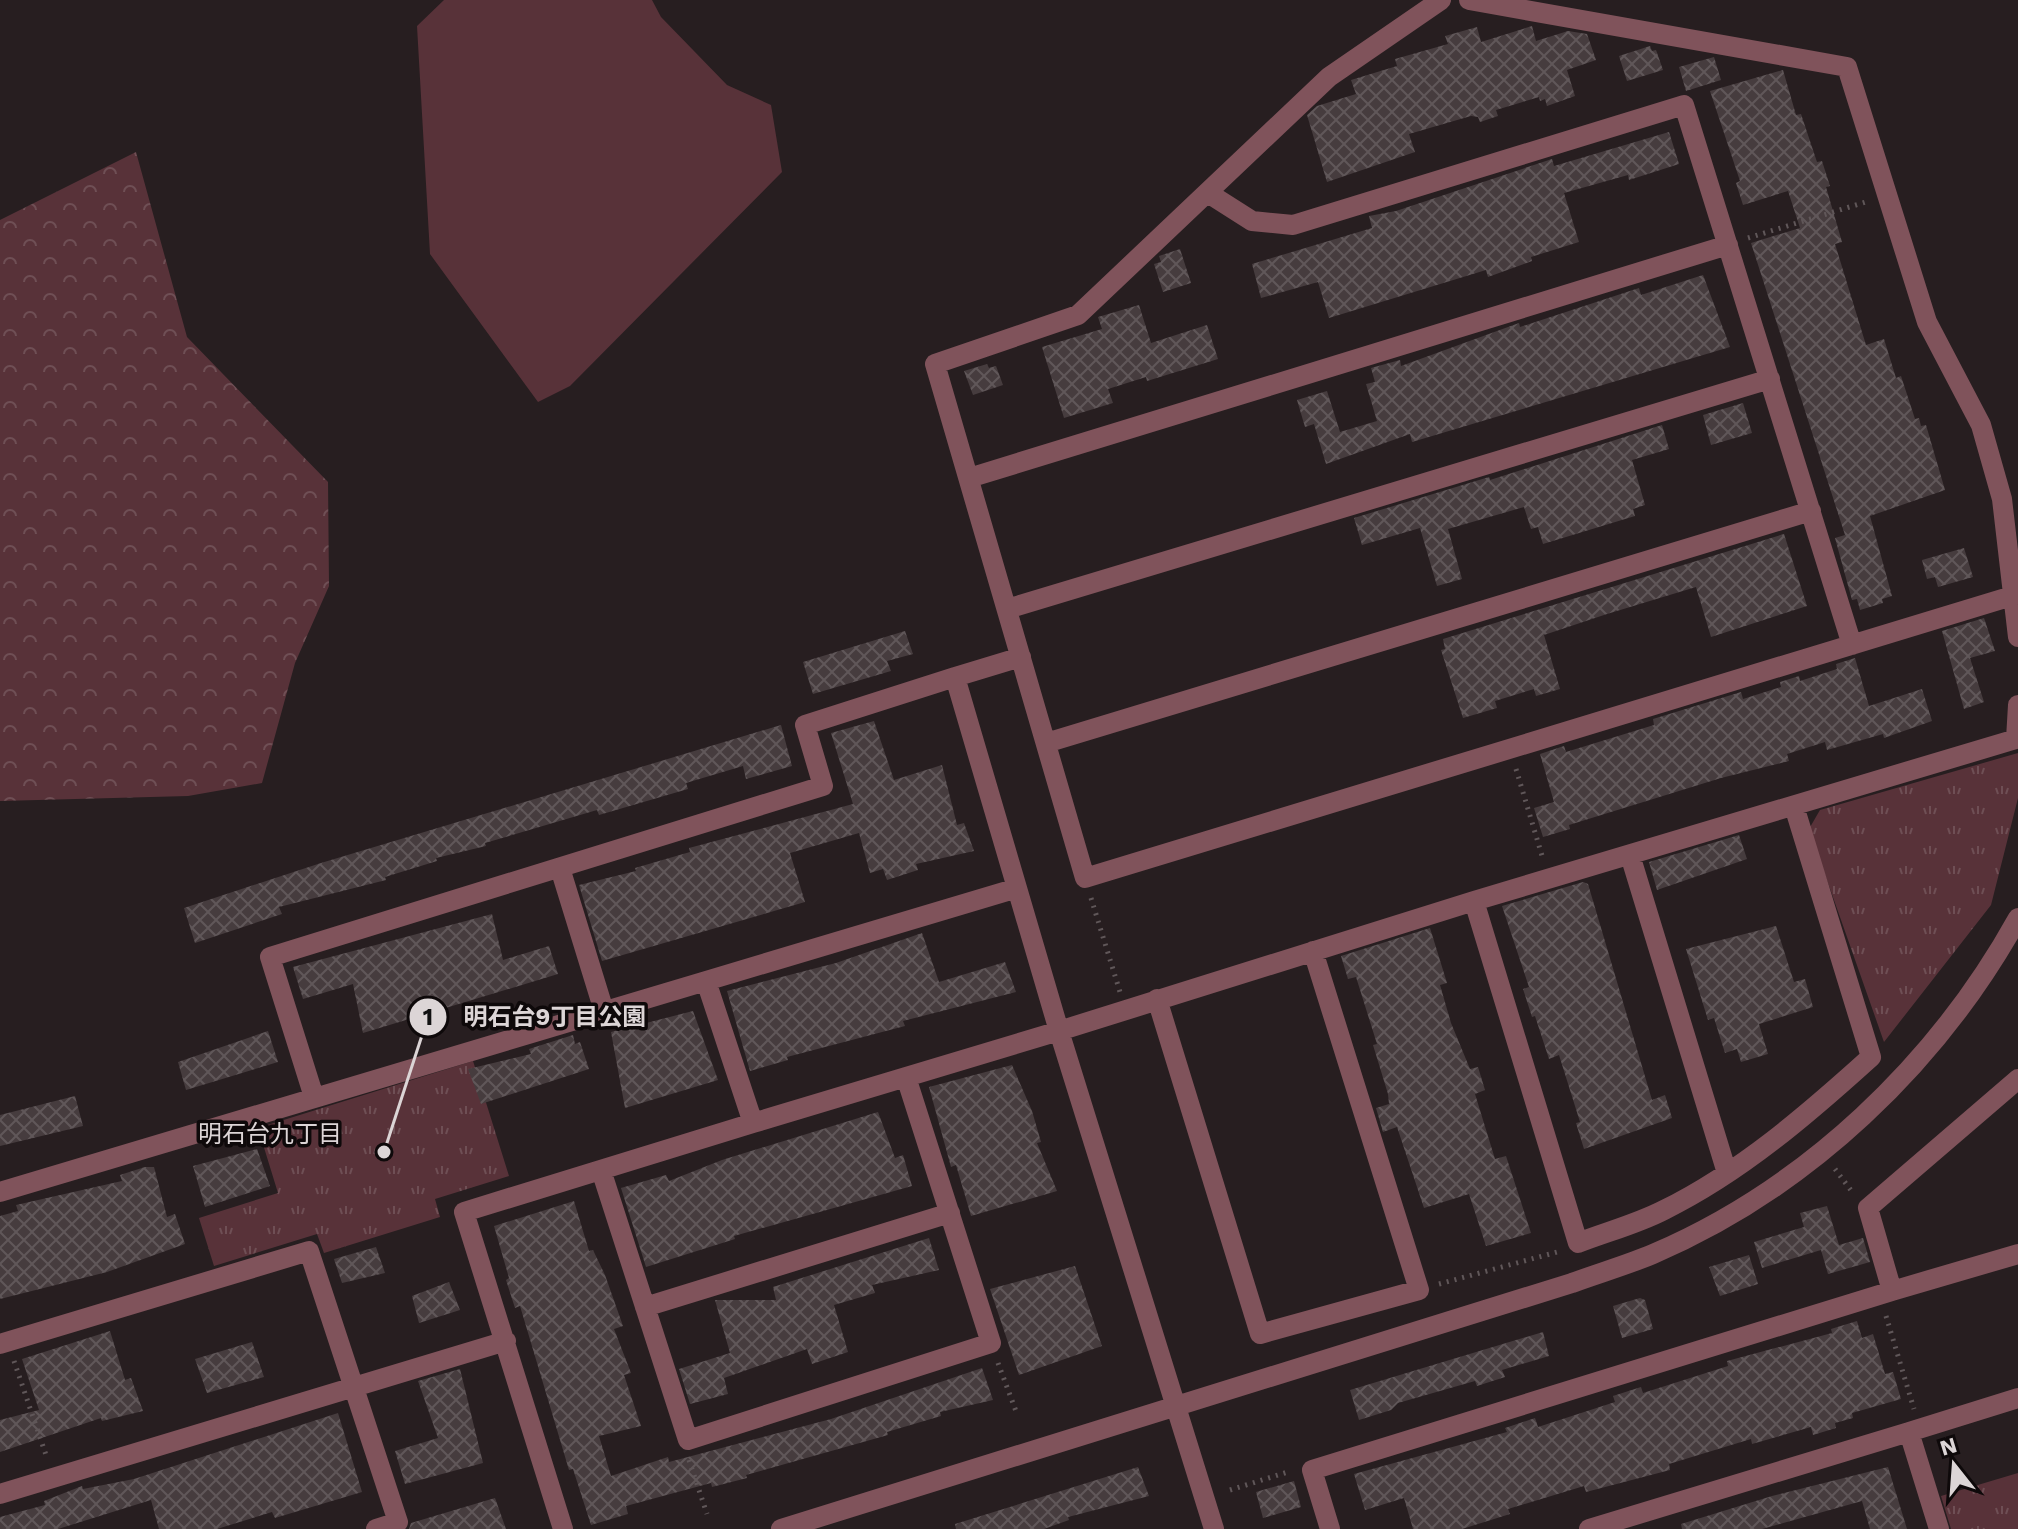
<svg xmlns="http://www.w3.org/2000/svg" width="2018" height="1529" font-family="'Work Sans','Noto Sans JP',sans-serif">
  <defs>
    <pattern id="forest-crowns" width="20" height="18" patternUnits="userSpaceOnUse" patternTransform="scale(2)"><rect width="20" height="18" fill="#583239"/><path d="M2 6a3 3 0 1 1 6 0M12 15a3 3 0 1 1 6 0" fill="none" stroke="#6f4f55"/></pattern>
    <pattern id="park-tufts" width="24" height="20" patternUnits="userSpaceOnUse" patternTransform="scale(2)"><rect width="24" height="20" fill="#583239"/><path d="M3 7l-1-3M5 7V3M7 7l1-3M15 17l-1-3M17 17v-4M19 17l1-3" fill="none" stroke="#6f4f55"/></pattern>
    <pattern id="building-cross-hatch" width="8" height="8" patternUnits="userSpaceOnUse" patternTransform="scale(2)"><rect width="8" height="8" fill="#463c3e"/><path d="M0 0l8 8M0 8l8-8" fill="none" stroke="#605759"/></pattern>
  </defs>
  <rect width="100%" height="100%" fill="#271e20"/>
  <path fill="#583239" d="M 444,0 L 652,0 L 661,17 L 727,85 L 771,105 L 782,172 L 570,386 L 538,402 L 430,254 L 417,26 Z"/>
  <path fill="url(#forest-crowns)" d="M 136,152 L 187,337 L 328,482 L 329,586 L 295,663 L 262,783 L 188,796 L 0,801 L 0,220 Z"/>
  <path fill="url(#park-tufts)" d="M 2018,753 L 2018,798 L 1991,905 L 1884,1042 L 1809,829 L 1820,810 Z
    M 473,1061 L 509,1176 L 435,1199 L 440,1217 L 324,1253 L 317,1234 L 214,1266 L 199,1218 L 278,1193 L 258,1128 Z
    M 2018,1473 L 2018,1529 L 1951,1529 L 1941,1496 Z"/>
  <path fill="url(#building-cross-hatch)" d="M 1532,26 L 1536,41 L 1568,31 L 1587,34 L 1596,60 L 1567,70 L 1575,96 L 1547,106 L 1545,99 L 1540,101 L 1539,97 L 1496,110 L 1498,116 L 1480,122 L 1478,117 L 1471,116 L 1409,134 L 1415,152 L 1327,182 L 1307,115 L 1317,106 L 1356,94 L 1351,80 L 1397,66 L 1395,59 L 1448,44 L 1445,36 L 1477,27 L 1481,42 Z
    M 1650,46 L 1652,51 L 1656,50 L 1663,70 L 1627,81 L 1619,56 Z
    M 1714,57 L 1721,80 L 1686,91 L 1679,67 Z
    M 1783,70 L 1796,115 L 1801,114 L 1817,162 L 1822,161 L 1830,186 L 1826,187 L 1842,242 L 1835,244 L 1866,345 L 1884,339 L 1896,378 L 1901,376 L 1915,419 L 1919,418 L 1921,426 L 1926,425 L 1945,490 L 1870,516 L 1892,596 L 1882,599 L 1883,603 L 1860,610 L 1857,599 L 1852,600 L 1835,538 L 1845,535 L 1751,243 L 1800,228 L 1788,191 L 1743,205 L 1736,183 L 1740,181 L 1710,91 Z
    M 1669,132 L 1679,164 L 1629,180 L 1628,175 L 1564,193 L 1579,242 L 1531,257 L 1532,261 L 1488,277 L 1486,270 L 1329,318 L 1318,282 L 1261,298 L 1252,264 L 1372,228 L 1369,216 L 1396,211 L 1552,159 L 1554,166 Z
    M 1180,249 L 1191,283 L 1163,292 L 1154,264 L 1161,262 L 1159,256 Z
    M 1703,275 L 1730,347 L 1412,442 L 1410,434 L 1326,464 L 1314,424 L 1305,427 L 1297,400 L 1327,391 L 1340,432 L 1377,421 L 1366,384 L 1375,382 L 1371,368 L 1400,360 L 1401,366 L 1519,323 L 1520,327 L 1639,288 L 1641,295 Z
    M 1139,305 L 1151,343 L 1207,325 L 1218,359 L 1147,381 L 1146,377 L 1108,389 L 1113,403 L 1064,418 L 1042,347 L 1102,329 L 1098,317 Z
    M 987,364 L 989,368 L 996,366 L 1003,385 L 973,395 L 964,371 Z
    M 1743,403 L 1752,433 L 1711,445 L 1703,415 Z
    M 1662,425 L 1669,449 L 1632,460 L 1645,505 L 1633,509 L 1635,516 L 1543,544 L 1538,527 L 1531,529 L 1524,507 L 1448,529 L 1462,579 L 1437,586 L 1420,528 L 1362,545 L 1354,518 L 1489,477 L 1490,480 Z
    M 1784,534 L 1807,606 L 1711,637 L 1696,587 L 1607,614 L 1544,635 L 1560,689 L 1536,696 L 1534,689 L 1495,701 L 1497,708 L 1463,718 L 1441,650 L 1445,649 L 1443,639 Z
    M 1964,548 L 1973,577 L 1938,587 L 1935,577 L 1927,579 L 1922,560 Z
    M 1984,618 L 1995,651 L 1970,658 L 1984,702 L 1964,709 L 1942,631 Z
    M 905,631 L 913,654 L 887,661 L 891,671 L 813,694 L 803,662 Z
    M 1855,658 L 1869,706 L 1922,689 L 1932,721 L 1884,738 L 1883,734 L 1827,750 L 1825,742 L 1787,754 L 1789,761 L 1721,778 L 1569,825 L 1570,829 L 1543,837 L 1534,808 L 1554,802 L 1540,754 L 1564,746 L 1566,752 L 1654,725 L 1653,719 L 1741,692 L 1743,699 L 1781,687 L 1780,682 L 1799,676 L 1800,681 L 1837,669 L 1836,664 Z
    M 874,721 L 894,780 L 942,765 L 957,825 L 964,823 L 974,851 L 916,864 L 918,870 L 887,880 L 883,869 L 870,873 L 859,833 L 790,853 L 805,902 L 602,961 L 579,885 L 636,871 L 635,868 L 690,852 L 689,848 L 853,804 L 831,733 Z
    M 781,725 L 792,766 L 746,779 L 743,766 L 686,783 L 688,789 L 599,815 L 597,810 L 485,843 L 486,846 L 436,858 L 437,861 L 385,877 L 386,880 L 279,907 L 282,914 L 195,943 L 184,908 L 321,863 Z
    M 1739,835 L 1747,859 L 1657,890 L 1649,862 Z
    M 1583,882 L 1588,884 L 1652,1100 L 1665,1095 L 1672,1118 L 1584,1149 L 1576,1123 L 1580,1122 L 1559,1055 L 1549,1059 L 1535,1016 L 1532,1017 L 1523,989 L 1529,987 L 1502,906 Z
    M 492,914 L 503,960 L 549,946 L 558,974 L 363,1033 L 353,984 L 303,999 L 293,967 Z
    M 1776,926 L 1794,982 L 1805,979 L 1813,1007 L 1759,1024 L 1768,1054 L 1741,1062 L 1737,1049 L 1725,1053 L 1714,1018 L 1708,1020 L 1686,949 Z
    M 1430,928 L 1447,983 L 1440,985 L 1451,1023 L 1470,1069 L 1478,1067 L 1485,1090 L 1475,1094 L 1495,1159 L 1506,1156 L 1531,1233 L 1486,1246 L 1469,1194 L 1424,1208 L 1397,1127 L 1383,1132 L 1376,1108 L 1389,1104 L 1388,1094 L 1373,1045 L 1377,1044 L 1356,977 L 1348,979 L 1341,956 Z
    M 922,933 L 939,982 L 1005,962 L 1016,992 L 903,1021 L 905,1026 L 787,1057 L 788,1060 L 750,1071 L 727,991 L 836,963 Z
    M 693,1011 L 718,1080 L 625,1108 L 611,1032 Z
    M 268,1031 L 278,1062 L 186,1090 L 178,1062 Z
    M 573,1035 L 575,1044 L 580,1042 L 589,1069 L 481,1104 L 468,1069 L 531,1054 L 529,1049 Z
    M 1012,1065 L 1032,1111 L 1041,1142 L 1037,1143 L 1057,1191 L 971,1216 L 956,1165 L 951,1167 L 929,1087 Z
    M 75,1096 L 83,1126 L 0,1146 L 0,1115 Z
    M 878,1112 L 895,1158 L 903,1155 L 912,1186 L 734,1236 L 735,1239 L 646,1267 L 621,1188 L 666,1175 L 669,1181 L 722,1160 Z
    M 257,1149 L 270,1186 L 205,1207 L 193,1166 Z
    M 145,1167 L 154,1167 L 167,1217 L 175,1214 L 185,1244 L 107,1272 L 0,1299 L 0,1216 L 18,1211 L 16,1205 L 122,1181 L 120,1175 Z
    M 574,1201 L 589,1251 L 593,1250 L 605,1275 L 623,1326 L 614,1329 L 631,1373 L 624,1375 L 641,1426 L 599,1436 L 611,1476 L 668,1457 L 669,1462 L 831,1419 L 982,1368 L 993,1400 L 940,1412 L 941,1416 L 887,1432 L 888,1435 L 746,1475 L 747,1478 L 712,1487 L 711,1483 L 626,1506 L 628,1514 L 591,1525 L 573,1469 L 569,1470 L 520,1306 L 515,1308 L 506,1280 L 509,1278 L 494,1226 Z
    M 1827,1206 L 1839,1245 L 1863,1238 L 1870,1262 L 1828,1274 L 1821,1250 L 1762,1268 L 1754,1242 L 1804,1227 L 1800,1213 Z
    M 929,1238 L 939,1270 L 872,1285 L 875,1293 L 834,1305 L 848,1352 L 812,1364 L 807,1349 L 724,1378 L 728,1394 L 690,1404 L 679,1369 L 730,1353 L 715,1300 L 776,1300 L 773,1287 Z
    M 376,1247 L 385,1273 L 342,1283 L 334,1259 Z
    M 1749,1255 L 1758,1284 L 1720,1296 L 1709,1267 Z
    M 1075,1266 L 1102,1346 L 1019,1375 L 990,1289 Z
    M 449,1282 L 460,1310 L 419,1323 L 412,1296 Z
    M 1640,1298 L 1645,1300 L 1653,1329 L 1622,1338 L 1613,1306 Z
    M 1857,1321 L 1862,1338 L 1873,1334 L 1885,1374 L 1893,1372 L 1901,1399 L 1852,1413 L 1853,1418 L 1835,1423 L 1836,1428 L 1813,1435 L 1811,1427 L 1752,1444 L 1751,1439 L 1669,1464 L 1670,1470 L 1586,1492 L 1584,1486 L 1508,1509 L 1510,1514 L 1462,1529 L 1413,1529 L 1404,1498 L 1365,1510 L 1354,1474 L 1507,1432 L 1505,1428 L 1535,1418 L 1538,1427 L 1615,1402 L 1613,1396 L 1641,1387 L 1643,1393 L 1728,1366 L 1727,1361 L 1832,1333 L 1831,1329 Z
    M 110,1331 L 125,1380 L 131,1378 L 143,1411 L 102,1421 L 101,1418 L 0,1452 L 0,1420 L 39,1410 L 22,1359 Z
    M 1543,1332 L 1549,1356 L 1502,1370 L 1505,1377 L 1477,1386 L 1475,1381 L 1398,1403 L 1391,1410 L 1359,1420 L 1350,1390 Z
    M 252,1342 L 264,1377 L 207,1393 L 195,1359 Z
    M 460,1369 L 483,1463 L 405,1484 L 395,1451 L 438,1438 L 418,1381 Z
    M 338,1413 L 362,1492 L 275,1518 L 272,1512 L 217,1529 L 159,1529 L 151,1500 L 58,1529 L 0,1529 L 0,1517 L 45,1505 L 44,1501 L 82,1486 L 83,1489 L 134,1479 Z
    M 1138,1467 L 1149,1496 L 1068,1517 L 1069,1520 L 1044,1529 L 956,1529 L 955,1524 Z
    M 1888,1467 L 1907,1529 L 1870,1529 L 1862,1501 L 1762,1529 L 1682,1529 L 1681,1524 L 1772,1496 Z
    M 1294,1481 L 1301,1507 L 1263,1518 L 1256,1492 Z
    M 495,1498 L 506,1529 L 409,1529 L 411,1523 Z"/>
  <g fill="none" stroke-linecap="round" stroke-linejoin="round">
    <path stroke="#605759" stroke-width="5" stroke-dasharray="2 6" stroke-linecap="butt" d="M 1748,238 L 1869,201
      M 1516,769 L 1543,859
      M 1091,898 L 1120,992
      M 1835,1169 L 1853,1193
      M 1439,1284 L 1561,1251
      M 1886,1316 L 1914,1409
      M 14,1361 L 47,1458
      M 998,1363 L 1017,1414
      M 689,1460 L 707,1514
      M 1230,1490 L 1291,1471"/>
    <path stroke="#80535b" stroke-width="20" d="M 1441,0 L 1329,77 L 1078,315 L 935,364 L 1085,878 L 2012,596
      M 1469,0 L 1847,67 L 1927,322 L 1981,425 L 2002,499 L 2018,637
      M 1208,193 L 1252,221 L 1293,225 L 1684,105 L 1852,645
      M 969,478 L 1728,245
      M 1007,609 L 1770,379
      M 955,677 L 1021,657
      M 1046,743 L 1811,511
      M 1630,855 L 1727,1173
      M 560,868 L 604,1011
      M 1474,901 L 1578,1243 C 1606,1232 1637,1224 1664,1210 C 1741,1172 1808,1114 1871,1057 L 1794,806
      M 1157,999 L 1260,1334 L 1419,1290 L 1313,951
      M 314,1097 L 270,957 L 823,786 L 805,725 L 955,677 L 1017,888 L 706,981
      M 753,1123 L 1059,1031 L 1017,888
      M 601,1170 L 688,1440 L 991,1343 L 906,1077
      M 0,1192 L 706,981 L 753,1123 L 464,1212 L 563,1529
      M 1892,1291 L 2018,1254
      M 645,1307 L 950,1213
      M 0,1344 L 309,1251 L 398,1522 L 376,1529
      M 1909,1432 L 2018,1398
      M 0,1494 L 506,1341
      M 781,1529 L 1572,1283 C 1599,1273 1627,1265 1653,1254 C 1807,1188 1937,1064 2018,918
      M 1214,1529 L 1059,1031 L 1474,901 L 2016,739 L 2018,705
      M 1330,1529 L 1312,1470 L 1892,1291 L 1868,1208 L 2018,1079
      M 1589,1529 L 1909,1432 L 1939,1529"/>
  </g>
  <g text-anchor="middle" stroke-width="7" stroke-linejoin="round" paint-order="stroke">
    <g font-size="24" fill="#dcd5d6" stroke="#0e090a">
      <text x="270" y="1142">明石台九丁目</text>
    </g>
  </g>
  <path fill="none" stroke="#dcd5d6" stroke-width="3" d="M384 1152L428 1017"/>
  <g fill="#dcd5d6" stroke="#0e090a" stroke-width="3">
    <circle cx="384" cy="1152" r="8"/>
    <circle cx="428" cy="1017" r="20"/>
  </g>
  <g font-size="24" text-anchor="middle" font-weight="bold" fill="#111">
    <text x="428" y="1025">1</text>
  </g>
  <g font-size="24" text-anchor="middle" font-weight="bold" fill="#dcd5d6" stroke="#0e090a" stroke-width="7" stroke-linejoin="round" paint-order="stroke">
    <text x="555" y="1025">明石台9丁目公園</text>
  </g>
  <g transform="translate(1954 1465) rotate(343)" stroke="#0e090a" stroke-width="6" paint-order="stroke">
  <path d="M0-6L14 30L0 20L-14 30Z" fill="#dcd5d6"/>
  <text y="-12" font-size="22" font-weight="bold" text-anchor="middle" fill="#dcd5d6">N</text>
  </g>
</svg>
